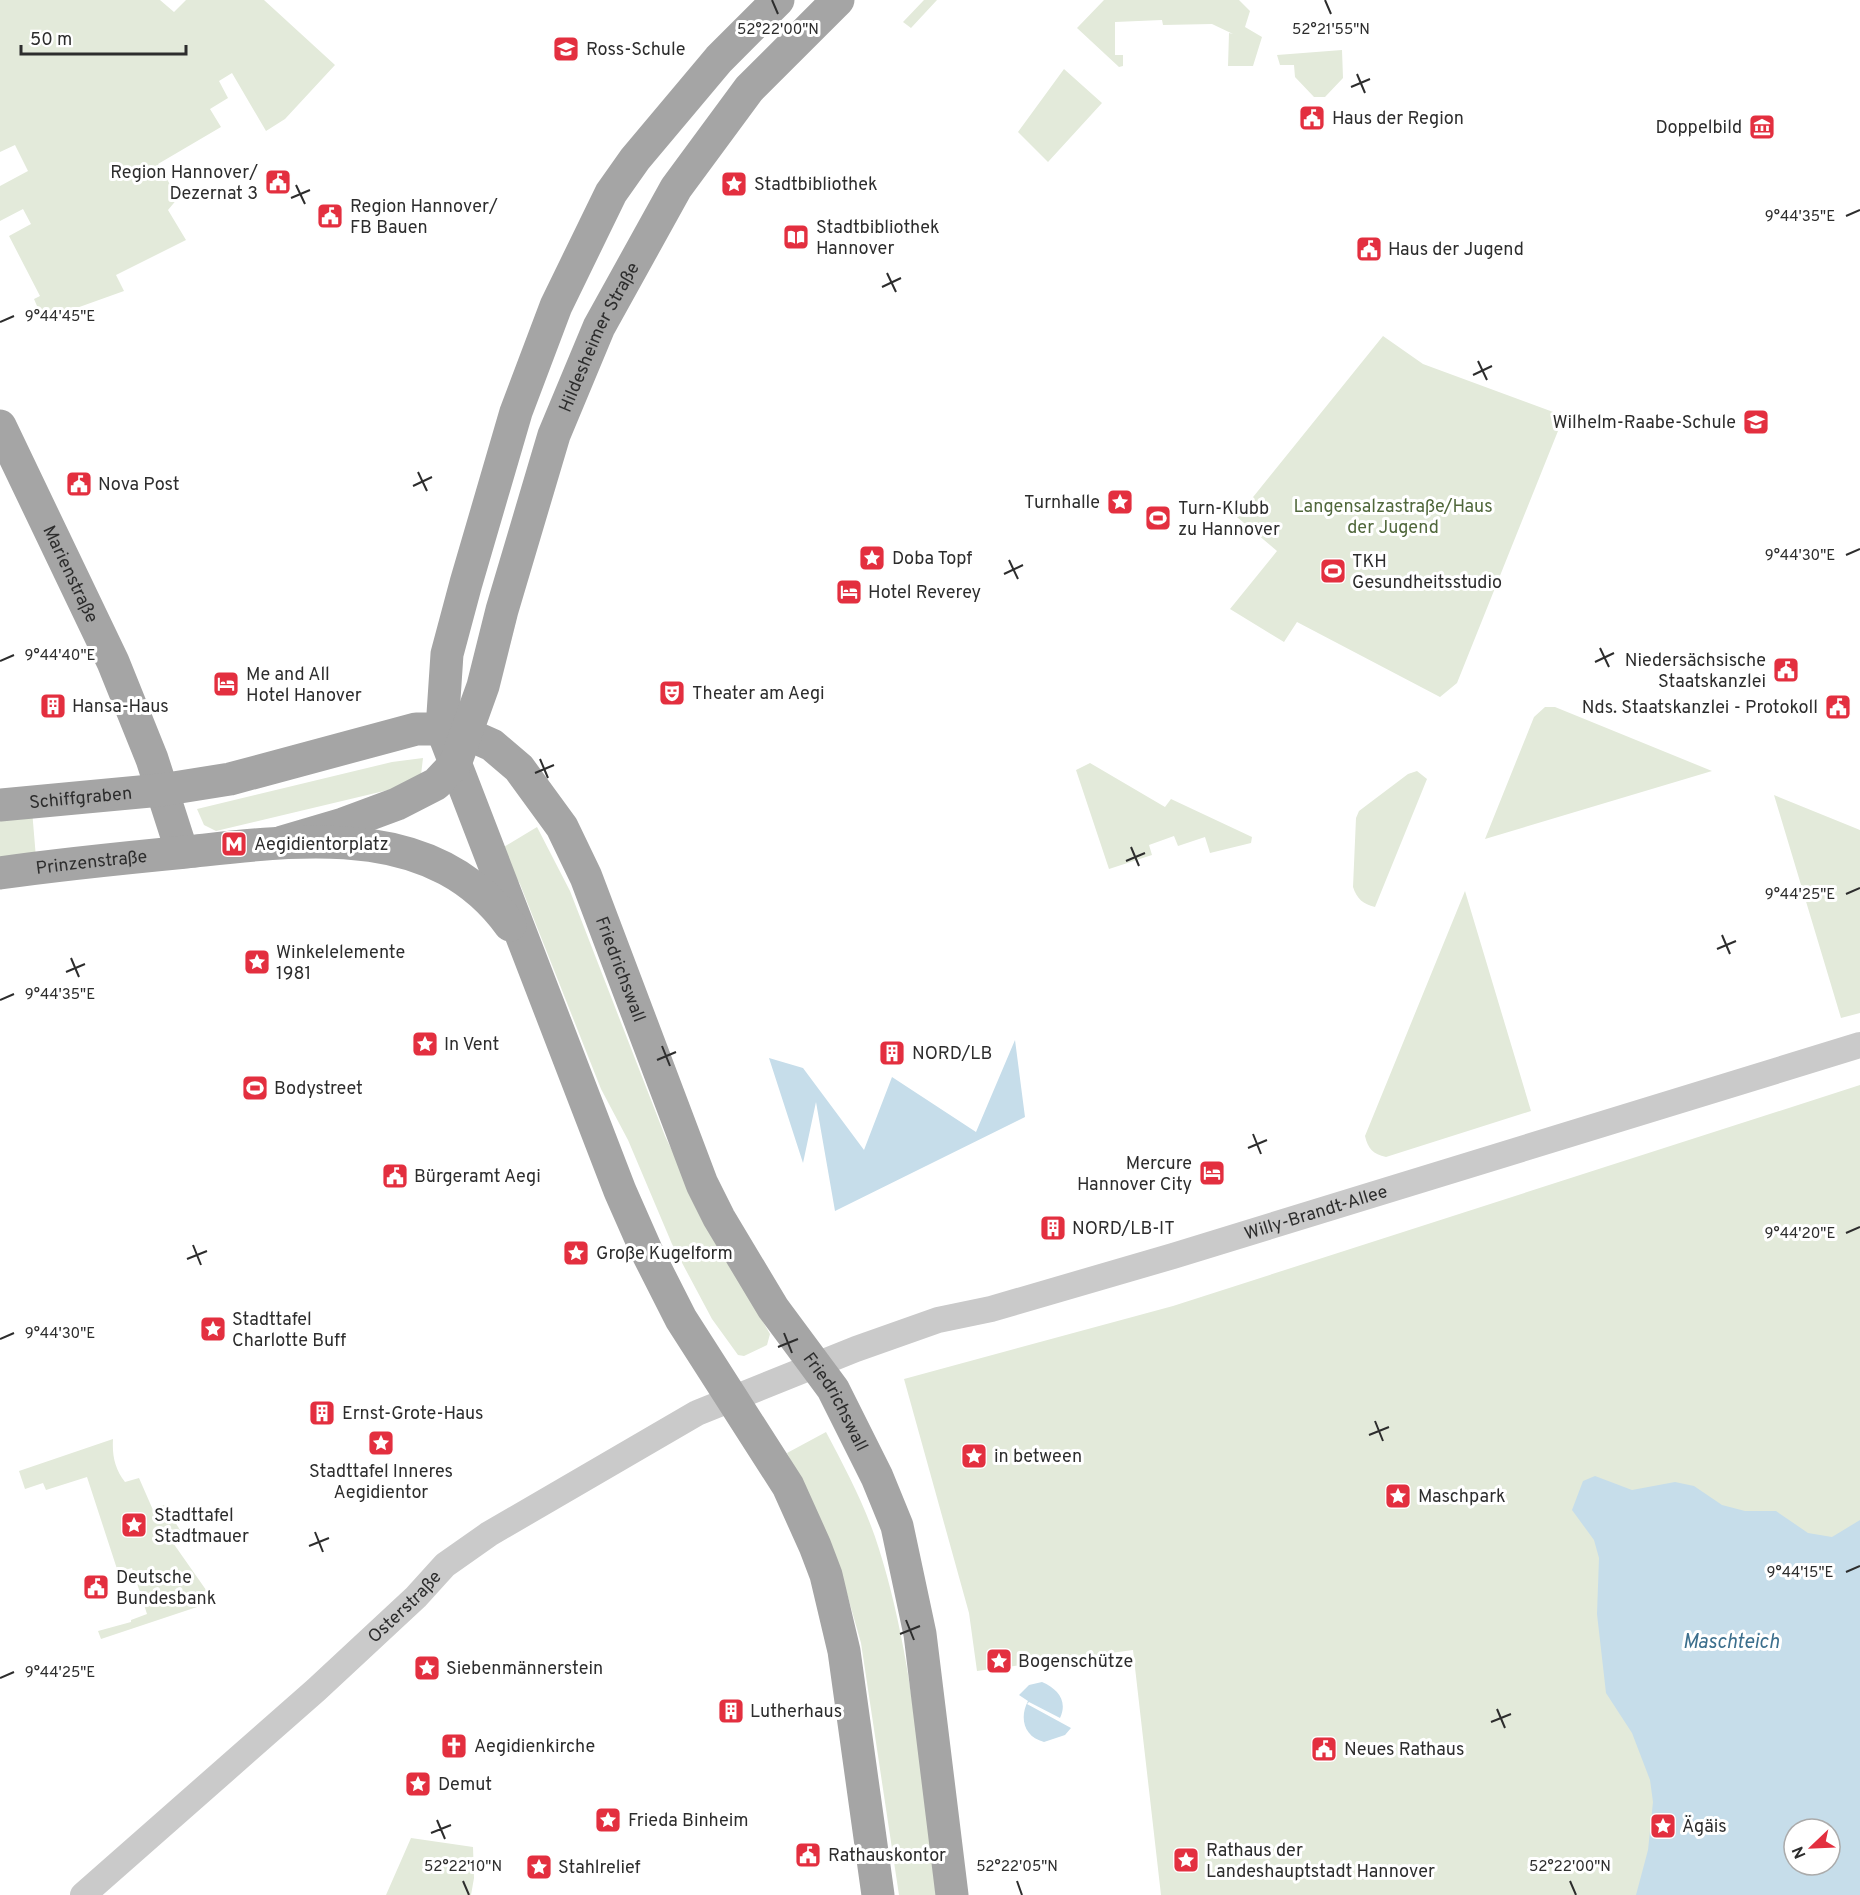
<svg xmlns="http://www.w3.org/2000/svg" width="1860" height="1895" font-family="Overpass,sans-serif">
  <rect width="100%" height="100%" fill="#fff"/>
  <path fill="#e3eada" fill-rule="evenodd" d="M 0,0 L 160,0 L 174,12 L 186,0 L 264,0 L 335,65 L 285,119 L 266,131 L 232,73 L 219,81 L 228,98 L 210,109 L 221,127 L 158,164 L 178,198 L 168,210 L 186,240 L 116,275 L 124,291 L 57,315 L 40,313 L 34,299 L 40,296 L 9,236 L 31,224 L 23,209 L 0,221 L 0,186 L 28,171 L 15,145 L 0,152 Z
    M 924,0 L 937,0 L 911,28 L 903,22 Z
    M 1104,0 L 1239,0 L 1250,11 L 1245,27 L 1262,37 L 1253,66 L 1228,66 L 1229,33 L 1233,34 L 1212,24 L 1163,25 L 1162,20 L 1115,22 L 1115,55 L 1123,55 L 1123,66 L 1119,67 L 1077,28 Z
    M 1342,50 L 1343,78 L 1325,97 L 1314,97 L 1295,77 L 1294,65 L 1280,65 L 1277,55 Z
    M 1064,69 L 1102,103 L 1048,162 L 1018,132 Z
    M 1383,336 L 1423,364 L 1564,416 L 1457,683 L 1440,697 L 1297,622 L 1284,642 L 1230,609 L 1277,551 L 1237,517 Z
    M 1545,707 L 1555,707 L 1712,771 L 1485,839 L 1534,717 Z
    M 423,758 L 421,775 L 405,786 L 216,831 L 204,825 L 197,809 L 392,762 Z
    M 1090,763 L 1165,807 L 1171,799 L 1252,837 L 1251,843 L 1210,853 L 1205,837 L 1178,846 L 1174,836 L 1149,845 L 1152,855 L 1109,869 L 1076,770 Z
    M 1417,771 L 1427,779 L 1375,907 C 1363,904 1357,899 1353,887 L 1356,818 L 1359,811 L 1408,774 Z
    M 1774,795 L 1860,830 L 1860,1013 L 1841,1018 Z
    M 32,810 L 36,858 L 0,864 L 0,813 Z
    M 537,827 L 570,891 L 665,1136 L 708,1225 L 770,1334 L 767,1345 L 744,1356 L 738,1355 L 712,1319 L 672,1244 L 628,1140 L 601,1089 L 520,884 L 507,864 L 502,848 Z
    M 1465,891 L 1531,1111 L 1386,1157 C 1373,1154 1368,1149 1365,1136 Z
    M 1860,1085 L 1860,1895 L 1161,1895 L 1133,1650 L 977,1671 L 969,1613 L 904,1379 L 1173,1306 ZM 1794,1829 L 1830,1829 L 1830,1865 L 1794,1865 Z
    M 826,1432 C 846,1470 866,1507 879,1549 C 914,1660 921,1779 936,1895 L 899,1895 L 861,1643 L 840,1569 L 816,1510 L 787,1453 Z
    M 113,1439 C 112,1456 115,1469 125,1482 L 139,1478 L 153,1510 L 164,1505 L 182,1533 L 171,1540 L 211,1597 L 200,1602 L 203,1605 L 101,1639 L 98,1631 L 131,1622 L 131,1620 L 147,1614 L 132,1568 L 118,1572 L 87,1477 L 46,1490 L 43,1483 L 25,1489 L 19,1471 Z
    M 411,1838 L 473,1847 L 474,1878 L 471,1895 L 386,1895 Z"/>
  <path fill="#c6ddea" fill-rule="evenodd" d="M 1015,1040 L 1025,1117 L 835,1211 L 816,1102 L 803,1163 L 769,1058 L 803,1068 L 864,1150 L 892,1077 L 976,1132 Z
    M 1595,1476 L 1632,1490 L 1675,1482 L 1694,1486 L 1722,1505 L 1745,1511 L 1776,1511 L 1808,1533 L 1832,1537 L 1860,1520 L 1860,1895 L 1636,1895 L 1648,1850 L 1653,1802 L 1650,1780 L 1632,1733 L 1606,1693 L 1597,1614 L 1599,1558 L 1594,1540 L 1572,1510 L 1583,1481 ZM 1794,1829 L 1830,1829 L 1830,1865 L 1794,1865 Z
    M 1042,1682 C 1058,1689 1068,1701 1060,1718 L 1029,1702 L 1027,1704 L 1071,1728 L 1065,1735 L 1044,1742 C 1024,1737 1019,1718 1028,1701 L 1019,1695 L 1029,1685 Z"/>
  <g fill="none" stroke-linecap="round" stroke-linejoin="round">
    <path stroke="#cacaca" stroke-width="26" id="s1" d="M 83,1895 L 316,1690 L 416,1597 L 445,1565 L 489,1534 L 697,1413 L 856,1349 L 938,1320 L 991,1309 L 1173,1256 L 1860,1045"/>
    <g stroke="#a5a5a5" stroke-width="33">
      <path d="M 778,0 L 719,59 L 635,159 L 611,193 L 556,306 L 516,412 L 466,583 L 447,654 L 442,729 L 620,1191 L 646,1250 L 681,1319 L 788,1486 L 815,1546 L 826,1575 L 844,1651 L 878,1895"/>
      <path id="s2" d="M 0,426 L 113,662 L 152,759 L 182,852"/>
      <path id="s3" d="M 0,805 L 161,790 L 230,779 L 416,729 L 456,729 L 492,745 L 519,768 L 562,827 L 586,877 L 702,1184 L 719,1218 L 773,1308 L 833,1389 L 877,1477 L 897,1526 L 920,1634 L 952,1895"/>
      <path id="s4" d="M 282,842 L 343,824 L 397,804 L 436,784 L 455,764 L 483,686 L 502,610 L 554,435 L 599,327 L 676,188 L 749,89 L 838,0"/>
      <path id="s5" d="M 0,873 C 62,864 124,858 186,852 C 299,840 433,819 510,925"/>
    </g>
  </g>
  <path fill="none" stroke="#2d2d2d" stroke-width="2" d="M 772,0 L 778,14M 1325,0 L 1331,14M 1357,74 L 1365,93M 1351,87 L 1370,79M 296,185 L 305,204M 291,198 L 310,190M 1846,216 L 1860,210M 887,273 L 896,292M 882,287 L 901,278M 0,322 L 14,316M 1478,361 L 1487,380M 1473,375 L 1492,366M 418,472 L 427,491M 413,486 L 432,477M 1846,555 L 1860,549M 1009,560 L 1018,579M 1004,574 L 1023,565M 1600,648 L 1609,667M 0,661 L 14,655M 1595,662 L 1614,653M 540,759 L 548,778M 535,773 L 554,765M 1131,847 L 1139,866M 1126,861 L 1145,853M 1846,894 L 1860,888M 1722,935 L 1730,954M 1717,949 L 1736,941M 71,958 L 79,977M 66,972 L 85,964M 0,1000 L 14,994M 662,1046 L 670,1066M 657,1060 L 676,1052M 1253,1134 L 1261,1154M 1248,1148 L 1267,1140M 1846,1233 L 1860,1227M 193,1245 L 201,1265M 187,1259 L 207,1251M 784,1333 L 792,1353M 0,1339 L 14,1333M 778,1347 L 798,1339M 1375,1421 L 1383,1441M 1369,1435 L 1389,1427M 315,1532 L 323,1552M 309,1546 L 329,1538M 1846,1572 L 1860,1566M 906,1620 L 914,1640M 900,1634 L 920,1626M 0,1678 L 14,1672M 1497,1709 L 1505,1728M 1491,1722 L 1511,1714M 437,1820 L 445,1839M 431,1833 L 451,1825M 463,1881 L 469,1895M 1017,1881 L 1022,1895M 1570,1881 L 1576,1895"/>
  <defs>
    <symbol id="university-square" viewBox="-11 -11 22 22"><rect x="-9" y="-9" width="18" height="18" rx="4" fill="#e32f3f" stroke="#fff"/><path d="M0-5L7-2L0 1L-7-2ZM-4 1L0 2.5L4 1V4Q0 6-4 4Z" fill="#fff"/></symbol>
    <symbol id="civic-square" viewBox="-11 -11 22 22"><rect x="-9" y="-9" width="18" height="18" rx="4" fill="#e32f3f" stroke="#fff"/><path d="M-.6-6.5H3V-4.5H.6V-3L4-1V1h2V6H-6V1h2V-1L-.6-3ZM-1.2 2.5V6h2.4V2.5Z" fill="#fff"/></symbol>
    <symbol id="museum-square" viewBox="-11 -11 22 22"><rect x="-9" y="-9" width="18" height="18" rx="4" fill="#e32f3f" stroke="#fff"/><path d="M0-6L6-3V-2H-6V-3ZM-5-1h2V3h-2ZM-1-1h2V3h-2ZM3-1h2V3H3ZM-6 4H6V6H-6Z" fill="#fff"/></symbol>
    <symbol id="sight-square" viewBox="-11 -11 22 22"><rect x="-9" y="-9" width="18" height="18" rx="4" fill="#e32f3f" stroke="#fff"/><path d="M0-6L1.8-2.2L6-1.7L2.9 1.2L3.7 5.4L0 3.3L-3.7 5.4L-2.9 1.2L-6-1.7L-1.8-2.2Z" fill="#fff"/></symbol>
    <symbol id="library-square" viewBox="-11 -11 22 22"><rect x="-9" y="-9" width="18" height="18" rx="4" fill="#e32f3f" stroke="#fff"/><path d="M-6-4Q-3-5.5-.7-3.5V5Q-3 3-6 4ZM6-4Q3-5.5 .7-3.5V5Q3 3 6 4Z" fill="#fff"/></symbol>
    <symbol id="school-square" viewBox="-11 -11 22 22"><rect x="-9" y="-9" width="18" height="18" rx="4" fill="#e32f3f" stroke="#fff"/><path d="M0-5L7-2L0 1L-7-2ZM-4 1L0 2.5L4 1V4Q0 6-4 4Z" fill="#fff"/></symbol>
    <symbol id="stadium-square" viewBox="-11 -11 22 22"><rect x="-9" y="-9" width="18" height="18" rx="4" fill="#e32f3f" stroke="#fff"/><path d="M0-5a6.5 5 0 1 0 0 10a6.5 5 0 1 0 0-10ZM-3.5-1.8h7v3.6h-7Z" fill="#fff"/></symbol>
    <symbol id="hotel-square" viewBox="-11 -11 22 22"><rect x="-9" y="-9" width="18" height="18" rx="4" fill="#e32f3f" stroke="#fff"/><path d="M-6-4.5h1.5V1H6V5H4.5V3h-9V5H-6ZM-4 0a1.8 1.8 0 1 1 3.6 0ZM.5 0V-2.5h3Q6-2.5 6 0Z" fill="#fff"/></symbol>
    <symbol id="theatre-square" viewBox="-11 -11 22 22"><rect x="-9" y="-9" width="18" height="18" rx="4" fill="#e32f3f" stroke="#fff"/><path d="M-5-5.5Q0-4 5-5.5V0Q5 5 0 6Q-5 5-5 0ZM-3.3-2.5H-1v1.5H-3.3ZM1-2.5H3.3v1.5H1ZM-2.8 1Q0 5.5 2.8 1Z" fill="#fff"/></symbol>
    <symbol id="building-square" viewBox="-11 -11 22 22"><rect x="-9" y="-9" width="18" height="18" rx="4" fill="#e32f3f" stroke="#fff"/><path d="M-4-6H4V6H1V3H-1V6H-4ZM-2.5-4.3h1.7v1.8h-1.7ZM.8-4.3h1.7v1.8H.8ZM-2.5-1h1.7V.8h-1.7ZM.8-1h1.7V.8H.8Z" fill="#fff"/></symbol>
    <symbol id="metro-square" viewBox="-11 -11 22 22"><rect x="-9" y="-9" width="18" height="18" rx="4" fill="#e32f3f" stroke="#fff"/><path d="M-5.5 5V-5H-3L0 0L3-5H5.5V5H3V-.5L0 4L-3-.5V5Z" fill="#fff"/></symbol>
    <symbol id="church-square" viewBox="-11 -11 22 22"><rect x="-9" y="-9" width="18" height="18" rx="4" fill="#e32f3f" stroke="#fff"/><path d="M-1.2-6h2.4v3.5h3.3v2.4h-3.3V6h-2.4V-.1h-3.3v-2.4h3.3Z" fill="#fff"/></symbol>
  </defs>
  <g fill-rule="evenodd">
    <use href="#university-square" x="551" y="34" width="30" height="30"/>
    <use href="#civic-square" x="1297" y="103" width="30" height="30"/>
    <use href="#museum-square" x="1747" y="112" width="30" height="30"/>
    <use href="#civic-square" x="263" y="167" width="30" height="30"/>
    <use href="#sight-square" x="719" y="169" width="30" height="30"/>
    <use href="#civic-square" x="315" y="201" width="30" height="30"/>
    <use href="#library-square" x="781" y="222" width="30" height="30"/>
    <use href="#civic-square" x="1354" y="234" width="30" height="30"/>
    <use href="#school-square" x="1741" y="407" width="30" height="30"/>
    <use href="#civic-square" x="64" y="469" width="30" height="30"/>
    <use href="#sight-square" x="1105" y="487" width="30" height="30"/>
    <use href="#stadium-square" x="1143" y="503" width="30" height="30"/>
    <use href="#sight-square" x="857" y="543" width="30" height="30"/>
    <use href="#stadium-square" x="1318" y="556" width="30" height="30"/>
    <use href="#hotel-square" x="834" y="577" width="30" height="30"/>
    <use href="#civic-square" x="1771" y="655" width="30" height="30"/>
    <use href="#hotel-square" x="211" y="669" width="30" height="30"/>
    <use href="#theatre-square" x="657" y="678" width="30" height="30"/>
    <use href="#building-square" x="38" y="691" width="30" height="30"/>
    <use href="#civic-square" x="1823" y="692" width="30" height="30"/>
    <use href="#metro-square" x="219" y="829" width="30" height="30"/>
    <use href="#sight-square" x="242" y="947" width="30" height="30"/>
    <use href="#sight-square" x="410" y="1029" width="30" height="30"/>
    <use href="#building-square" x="877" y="1038" width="30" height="30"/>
    <use href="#stadium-square" x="240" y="1073" width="30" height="30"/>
    <use href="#hotel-square" x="1197" y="1158" width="30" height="30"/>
    <use href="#civic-square" x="380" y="1161" width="30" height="30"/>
    <use href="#building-square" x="1038" y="1213" width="30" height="30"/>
    <use href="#sight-square" x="561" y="1238" width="30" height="30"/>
    <use href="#sight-square" x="198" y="1314" width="30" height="30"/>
    <use href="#building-square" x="307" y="1398" width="30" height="30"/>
    <use href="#sight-square" x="366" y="1428" width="30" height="30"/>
    <use href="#sight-square" x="959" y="1441" width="30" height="30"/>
    <use href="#sight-square" x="1383" y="1481" width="30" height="30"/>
    <use href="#sight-square" x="119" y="1510" width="30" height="30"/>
    <use href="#civic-square" x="81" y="1572" width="30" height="30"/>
    <use href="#sight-square" x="984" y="1646" width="30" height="30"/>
    <use href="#sight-square" x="412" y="1653" width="30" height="30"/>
    <use href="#building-square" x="716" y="1696" width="30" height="30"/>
    <use href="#church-square" x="439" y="1731" width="30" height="30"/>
    <use href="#civic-square" x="1309" y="1734" width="30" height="30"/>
    <use href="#sight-square" x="403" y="1769" width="30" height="30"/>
    <use href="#sight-square" x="593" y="1805" width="30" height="30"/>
    <use href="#sight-square" x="1648" y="1811" width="30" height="30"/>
    <use href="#civic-square" x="793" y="1840" width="30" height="30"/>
    <use href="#sight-square" x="1171" y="1845" width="30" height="30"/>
    <use href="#sight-square" x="524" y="1852" width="30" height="30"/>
  </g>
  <g text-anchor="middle" stroke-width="6" stroke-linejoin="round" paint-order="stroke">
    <g font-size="18" fill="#2d2d2d" stroke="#fff" text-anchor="start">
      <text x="586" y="55">Ross-Schule</text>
      <text x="1332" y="124">Haus der Region</text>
      <text x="1742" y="133" text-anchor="end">Doppelbild</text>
      <text x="258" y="178" text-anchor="end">Region Hannover/<tspan x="258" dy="21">Dezernat 3</tspan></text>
      <text x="754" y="190">Stadtbibliothek</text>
      <text x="350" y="212">Region Hannover/<tspan x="350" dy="21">FB Bauen</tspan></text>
      <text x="816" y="233">Stadtbibliothek<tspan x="816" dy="21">Hannover</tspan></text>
      <text x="1388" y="255">Haus der Jugend</text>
      <text x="1736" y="428" text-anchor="end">Wilhelm-Raabe-Schule</text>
      <text x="98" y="490">Nova Post</text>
      <text x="1100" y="508" text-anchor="end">Turnhalle</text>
      <text x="1178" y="514">Turn-Klubb<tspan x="1178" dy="21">zu Hannover</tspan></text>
      <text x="892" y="564">Doba Topf</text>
      <text x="1352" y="567">TKH<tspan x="1352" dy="21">Gesundheitsstudio</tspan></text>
      <text x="868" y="598">Hotel Reverey</text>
      <text x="1766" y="666" text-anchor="end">Niedersächsische<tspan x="1766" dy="21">Staatskanzlei</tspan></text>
      <text x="246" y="680">Me and All<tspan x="246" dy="21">Hotel Hanover</tspan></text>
      <text x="692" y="699">Theater am Aegi</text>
      <text x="72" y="712">Hansa-Haus</text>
      <text x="1818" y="713" text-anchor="end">Nds. Staatskanzlei - Protokoll</text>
      <text x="254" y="850">Aegidientorplatz</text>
      <text x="276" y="958">Winkelelemente<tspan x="276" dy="21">1981</tspan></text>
      <text x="444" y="1050">In Vent</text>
      <text x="912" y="1059">NORD/LB</text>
      <text x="274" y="1094">Bodystreet</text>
      <text x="1192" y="1169" text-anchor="end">Mercure<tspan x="1192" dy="21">Hannover City</tspan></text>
      <text x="414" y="1182">Bürgeramt Aegi</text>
      <text x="1072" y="1234">NORD/LB-IT</text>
      <text x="596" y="1259">Große Kugelform</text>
      <text x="232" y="1325">Stadttafel<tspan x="232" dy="21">Charlotte Buff</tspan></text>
      <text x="342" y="1419">Ernst-Grote-Haus</text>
      <text x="994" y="1462">in between</text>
      <text x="381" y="1477" text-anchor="middle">Stadttafel Inneres<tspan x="381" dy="21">Aegidientor</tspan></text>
      <text x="1418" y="1502">Maschpark</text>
      <text x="154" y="1521">Stadttafel<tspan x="154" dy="21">Stadtmauer</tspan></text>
      <text x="116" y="1583">Deutsche<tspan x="116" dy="21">Bundesbank</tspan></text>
      <text x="1018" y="1667">Bogenschütze</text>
      <text x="446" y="1674">Siebenmännerstein</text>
      <text x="750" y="1717">Lutherhaus</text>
      <text x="474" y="1752">Aegidienkirche</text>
      <text x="1344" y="1755">Neues Rathaus</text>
      <text x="438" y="1790">Demut</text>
      <text x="628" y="1826">Frieda Binheim</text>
      <text x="1682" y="1832">Ägäis</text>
      <text x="1206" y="1856">Rathaus der<tspan x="1206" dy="21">Landeshauptstadt Hannover</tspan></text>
      <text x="828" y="1861">Rathauskontor</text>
      <text x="558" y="1873">Stahlrelief</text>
    </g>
    <g font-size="18" fill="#2d2d2d" stroke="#fff">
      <text dy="6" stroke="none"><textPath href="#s4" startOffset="644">Hildesheimer Straße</textPath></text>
      <text dy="6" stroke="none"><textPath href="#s2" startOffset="164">Marienstraße</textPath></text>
      <text dy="6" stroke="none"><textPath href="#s3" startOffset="81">Schiffgraben</textPath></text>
      <text dy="6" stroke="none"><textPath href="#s5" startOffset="92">Prinzenstraße</textPath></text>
      <text dy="6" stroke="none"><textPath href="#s3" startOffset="766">Friedrichswall</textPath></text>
      <text dy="6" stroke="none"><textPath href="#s1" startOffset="1436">Willy-Brandt-Allee</textPath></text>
      <text dy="6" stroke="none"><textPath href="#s3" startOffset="1252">Friedrichswall</textPath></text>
      <text dy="6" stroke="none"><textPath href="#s1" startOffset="432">Osterstraße</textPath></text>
    </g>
    <g font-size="18" fill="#50673b" stroke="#fff">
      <text x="1393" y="512">Langensalzastraße/Haus<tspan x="1393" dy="21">der Jugend</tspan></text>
    </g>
    <g font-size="20" font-style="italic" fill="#3c6f8d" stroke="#fff">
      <text x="1731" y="1648">Maschteich</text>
    </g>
  </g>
  <g font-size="15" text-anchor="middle" fill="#2d2d2d" stroke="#fff" stroke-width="6" stroke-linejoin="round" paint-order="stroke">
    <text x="778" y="34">52°22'00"N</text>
    <text x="1331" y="34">52°21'55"N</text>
    <text x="1800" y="221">9°44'35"E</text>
    <text x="60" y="321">9°44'45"E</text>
    <text x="1800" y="560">9°44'30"E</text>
    <text x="60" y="660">9°44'40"E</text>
    <text x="1800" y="899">9°44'25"E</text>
    <text x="60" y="999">9°44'35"E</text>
    <text x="1800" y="1238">9°44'20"E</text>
    <text x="60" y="1338">9°44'30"E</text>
    <text x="1800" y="1577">9°44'15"E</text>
    <text x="60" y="1677">9°44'25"E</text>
    <text x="463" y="1871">52°22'10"N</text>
    <text x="1017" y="1871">52°22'05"N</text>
    <text x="1570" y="1871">52°22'00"N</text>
  </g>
  <g transform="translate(1812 1847) rotate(247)"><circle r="28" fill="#ffffff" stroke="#ababab" stroke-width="1.5"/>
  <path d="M0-4.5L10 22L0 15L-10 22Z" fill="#e32f3f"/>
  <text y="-9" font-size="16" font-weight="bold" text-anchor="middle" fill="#2d2d2d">N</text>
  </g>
  <path d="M21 45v9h165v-9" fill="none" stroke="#2d2d2d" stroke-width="3"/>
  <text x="30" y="45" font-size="18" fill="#2d2d2d" stroke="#ffffff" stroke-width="4.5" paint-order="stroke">50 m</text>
</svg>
